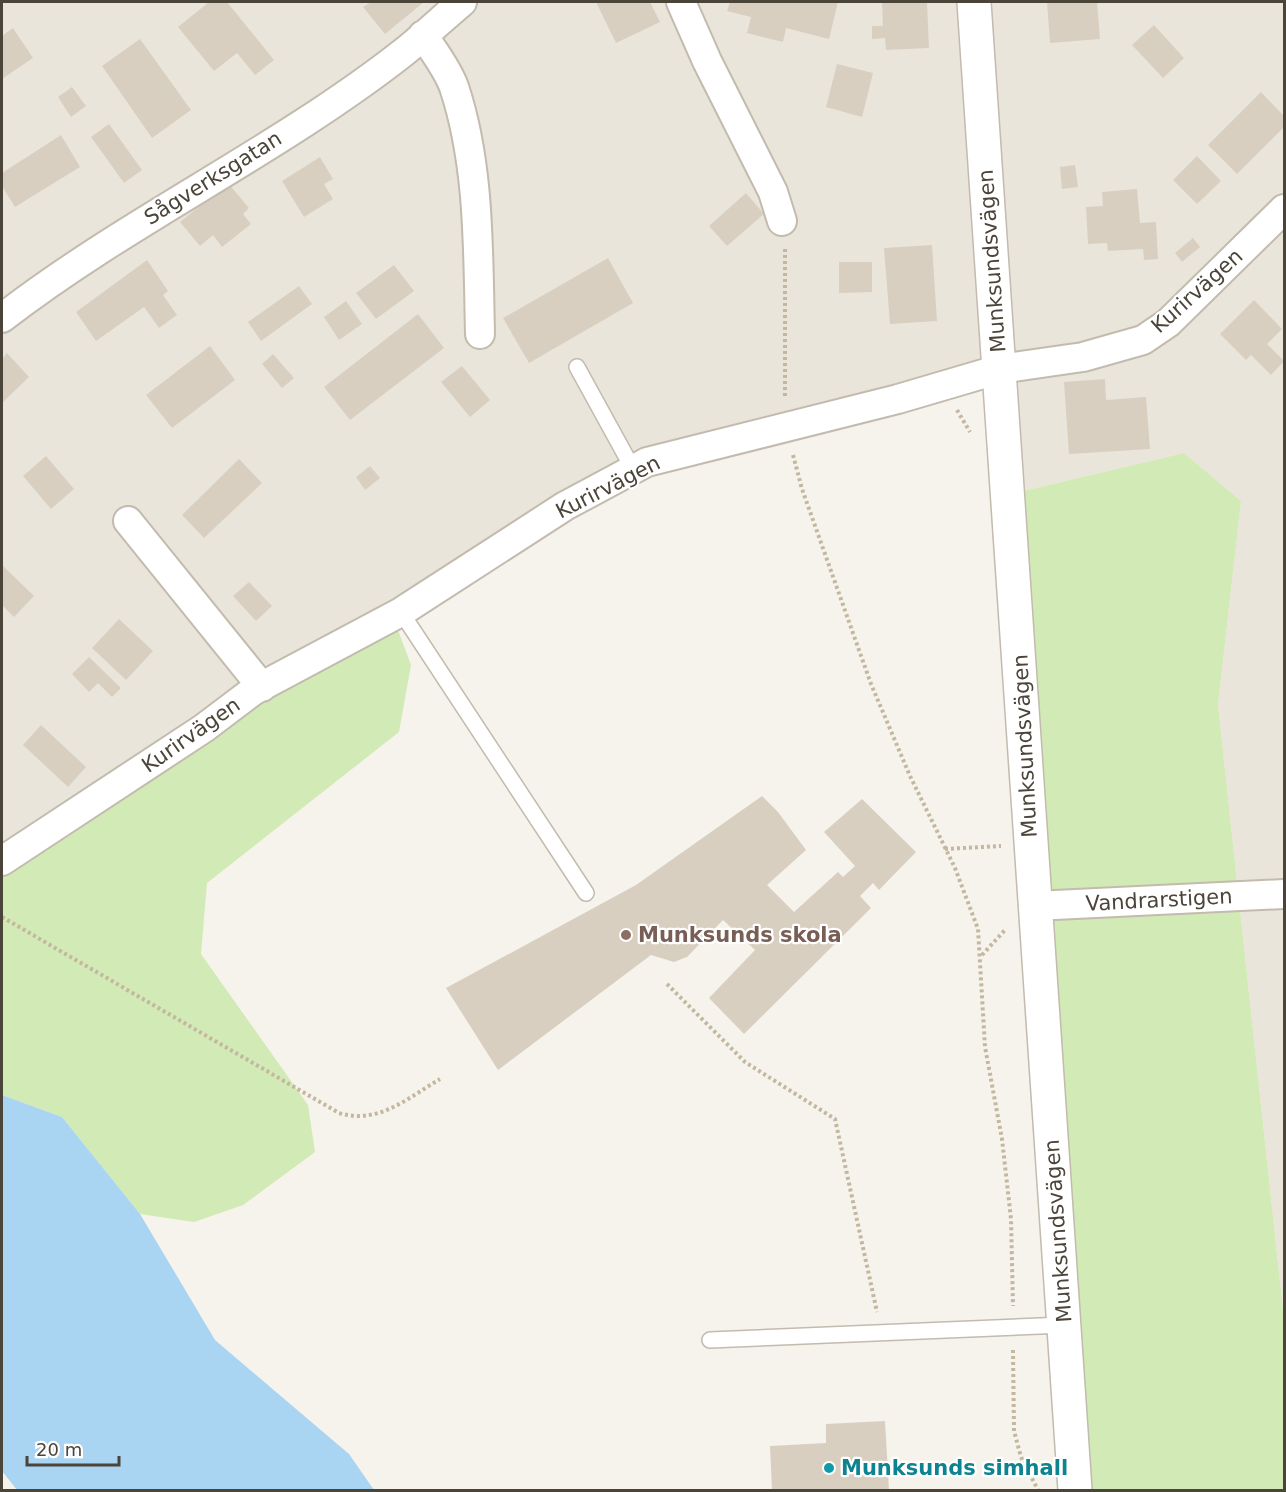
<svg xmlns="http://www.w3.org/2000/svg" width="1286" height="1492" font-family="'DejaVu Sans',sans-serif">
  <rect width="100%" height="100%" fill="#f6f3ec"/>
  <path fill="#eae5da" d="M 2,2 L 1284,2 L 1284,1319 L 1218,705 L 1241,501 L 1184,453 L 990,499 L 983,378 L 691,453 L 476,559 L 2,847 Z"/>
  <path fill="#d2eab5" d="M 1184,453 L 1241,501 L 1218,705 L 1284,1319 L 1284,1490 L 1062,1490 L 990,499 Z
    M 392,614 L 411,665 L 399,732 L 207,883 L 201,954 L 308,1105 L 315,1152 L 243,1205 L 194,1222 L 140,1214 L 62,1117 L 2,1095 L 2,847 Z"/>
  <path fill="#a9d4f2" d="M 2,1095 L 62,1117 L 140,1214 L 215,1340 L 349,1454 L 374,1490 L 17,1490 L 2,1471 Z"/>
  <path fill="#d8cfc1" d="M 209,2 L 227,2 L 274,60 L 255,75 L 237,53 L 214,71 L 178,27 Z
    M 371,2 L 424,2 L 385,34 L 363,7 Z
    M 596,2 L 650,2 L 660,22 L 616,43 Z
    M 730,2 L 838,2 L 829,39 L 786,28 L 783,42 L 747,33 L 751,17 L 727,11 Z
    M 882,2 L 927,2 L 929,48 L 886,50 L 885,38 L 872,39 L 872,26 L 883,26 Z
    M 1047,2 L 1097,2 L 1100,39 L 1050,43 Z
    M 1154,25 L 1184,58 L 1163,78 L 1132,45 Z
    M 13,28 L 33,58 L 2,79 L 2,36 Z
    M 140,39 L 191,110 L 152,138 L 102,66 Z
    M 837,64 L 873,73 L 862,117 L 826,107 Z
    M 72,87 L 86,106 L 71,117 L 58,97 Z
    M 1261,92 L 1284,116 L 1284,127 L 1237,174 L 1208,145 Z
    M 109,124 L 142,170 L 124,183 L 91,137 Z
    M 61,135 L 80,167 L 15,207 L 2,186 L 2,173 Z
    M 1197,156 L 1221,181 L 1197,204 L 1173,180 Z
    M 320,157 L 333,179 L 324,184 L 333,199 L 304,217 L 282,181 Z
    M 1075,165 L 1078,187 L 1062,189 L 1060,167 Z
    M 228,183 L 249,208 L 243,214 L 251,224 L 222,247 L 213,235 L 200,246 L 180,222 Z
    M 1137,189 L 1140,223 L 1156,222 L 1158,259 L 1144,260 L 1143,249 L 1108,251 L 1107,243 L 1088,244 L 1086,207 L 1103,206 L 1102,192 Z
    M 746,193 L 764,214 L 727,246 L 709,226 Z
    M 1193,238 L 1200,247 L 1182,262 L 1175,253 Z
    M 932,245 L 937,321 L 890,324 L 884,248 Z
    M 608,258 L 633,303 L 529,363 L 503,318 Z
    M 147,260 L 168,291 L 163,295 L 177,315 L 159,328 L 144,307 L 96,341 L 76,312 Z
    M 839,262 L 872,262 L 872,292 L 839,293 Z
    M 394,265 L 414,291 L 376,319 L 356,293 Z
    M 299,286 L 312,304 L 261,341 L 248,322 Z
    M 1254,300 L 1282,329 L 1267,344 L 1284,361 L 1271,375 L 1251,355 L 1246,360 L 1220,334 Z
    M 346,301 L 362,324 L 339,340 L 324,317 Z
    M 418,314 L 444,348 L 350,420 L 324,387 Z
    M 210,346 L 235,380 L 172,428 L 146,395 Z
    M 7,353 L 29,377 L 2,403 L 2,359 Z
    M 273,354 L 294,378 L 282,388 L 262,364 Z
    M 462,366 L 490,400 L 470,417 L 441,382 Z
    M 1105,379 L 1106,400 L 1146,397 L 1150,449 L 1069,454 L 1064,382 Z
    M 46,456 L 74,489 L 51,509 L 23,476 Z
    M 239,459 L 262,483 L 204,538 L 182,515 Z
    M 370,466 L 380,478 L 365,490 L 356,477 Z
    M 2,565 L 34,596 L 14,617 L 2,605 Z
    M 249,582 L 272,606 L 256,621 L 233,596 Z
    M 119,619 L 153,651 L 126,680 L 92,648 Z
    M 89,657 L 121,688 L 112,697 L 98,683 L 89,692 L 72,674 Z
    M 41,725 L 86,767 L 68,787 L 23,745 Z
    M 762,796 L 778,812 L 806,850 L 767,885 L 794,912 L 838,872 L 843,877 L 855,866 L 824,832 L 862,799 L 916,852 L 879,890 L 873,883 L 860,896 L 871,908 L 744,1034 L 709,998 L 755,950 L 723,920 L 687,957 L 674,962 L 651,955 L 498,1070 L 446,988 L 636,885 Z
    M 885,1421 L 889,1490 L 772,1490 L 770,1446 L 826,1443 L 826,1424 Z"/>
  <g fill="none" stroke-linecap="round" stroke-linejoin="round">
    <defs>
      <path id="service" d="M 577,367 L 633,469
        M 401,612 L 586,893
        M 710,1340 L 1064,1325"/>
      <path id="minor" d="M 681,2 L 707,61 L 773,192 L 782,221
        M 423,35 C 434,52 447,68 454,87 C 480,165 478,252 480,334
        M 2,318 C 129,220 278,151 404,52 C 424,36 443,18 462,2
        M 128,521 L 262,687
        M 2,861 L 204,728 L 253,691 L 401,612 L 565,506 L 647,462 L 898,399 L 1000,369 L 1083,357 L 1143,340 L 1168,323 L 1284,209
        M 1034,906 L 1284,894"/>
      <path id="tertiary" d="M 974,2 L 1075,1490"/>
    </defs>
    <use href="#service" stroke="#c2bbae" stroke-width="18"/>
    <use href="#minor" stroke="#c2bbae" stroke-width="32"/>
    <use href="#tertiary" stroke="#c2bbae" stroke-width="36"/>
    <path stroke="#c4b79f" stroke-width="4" stroke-dasharray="3 3" stroke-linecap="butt" d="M 785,249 L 785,397
      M 957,410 L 970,432
      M 793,455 L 802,489 L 871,684 L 910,776 L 955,868 L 978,929 L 985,1047 L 1002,1139 L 1011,1219 L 1013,1306
      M 945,849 L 1001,846
      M 2,917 L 339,1113 C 378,1125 408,1098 440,1079
      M 982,955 L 1005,930
      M 667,984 L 745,1062 L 835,1119 L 877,1312
      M 1013,1350 L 1014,1431 L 1021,1457 L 1038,1490"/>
    <use href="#service" stroke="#fff" stroke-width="15"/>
    <use href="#minor" stroke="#fff" stroke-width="28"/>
    <use href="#tertiary" stroke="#fff" stroke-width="33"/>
  </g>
  <circle fill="#8d6e63" stroke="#fff" stroke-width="2" cx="626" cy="935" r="6"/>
  <circle fill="#0f9aa8" stroke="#fff" stroke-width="2" cx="829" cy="1468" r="6"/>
  <g text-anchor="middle" stroke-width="4.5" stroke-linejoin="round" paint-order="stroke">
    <g font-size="21" fill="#4b4439" stroke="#fff">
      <text transform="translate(213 178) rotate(-32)" y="7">Sågverksgatan</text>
      <text transform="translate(992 261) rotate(-94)" y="7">Munksundsvägen</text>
      <text transform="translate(1197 291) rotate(-42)" y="7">Kurirvägen</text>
      <text transform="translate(608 487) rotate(-27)" y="7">Kurirvägen</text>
      <text transform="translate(191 735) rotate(-35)" y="7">Kurirvägen</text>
      <text transform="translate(1025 746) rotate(-93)" y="7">Munksundsvägen</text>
      <text transform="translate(1159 900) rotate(-3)" y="7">Vandrarstigen</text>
      <text transform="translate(1058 1231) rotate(-94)" y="7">Munksundsvägen</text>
    </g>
    <g font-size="21" font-weight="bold" fill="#785e54" stroke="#fff" text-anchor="start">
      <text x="638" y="942">Munksunds skola</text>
    </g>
    <g font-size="21" font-weight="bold" fill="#0d838f" stroke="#fff" text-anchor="start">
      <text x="841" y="1475">Munksunds simhall</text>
    </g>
  </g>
  <rect width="1286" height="1492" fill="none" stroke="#4b4439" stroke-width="6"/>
  <path d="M27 1456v9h92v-9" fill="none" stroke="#4b4439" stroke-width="3"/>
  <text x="36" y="1456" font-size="18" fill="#4b4439" stroke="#ffffff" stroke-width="4.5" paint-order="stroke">20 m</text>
</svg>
